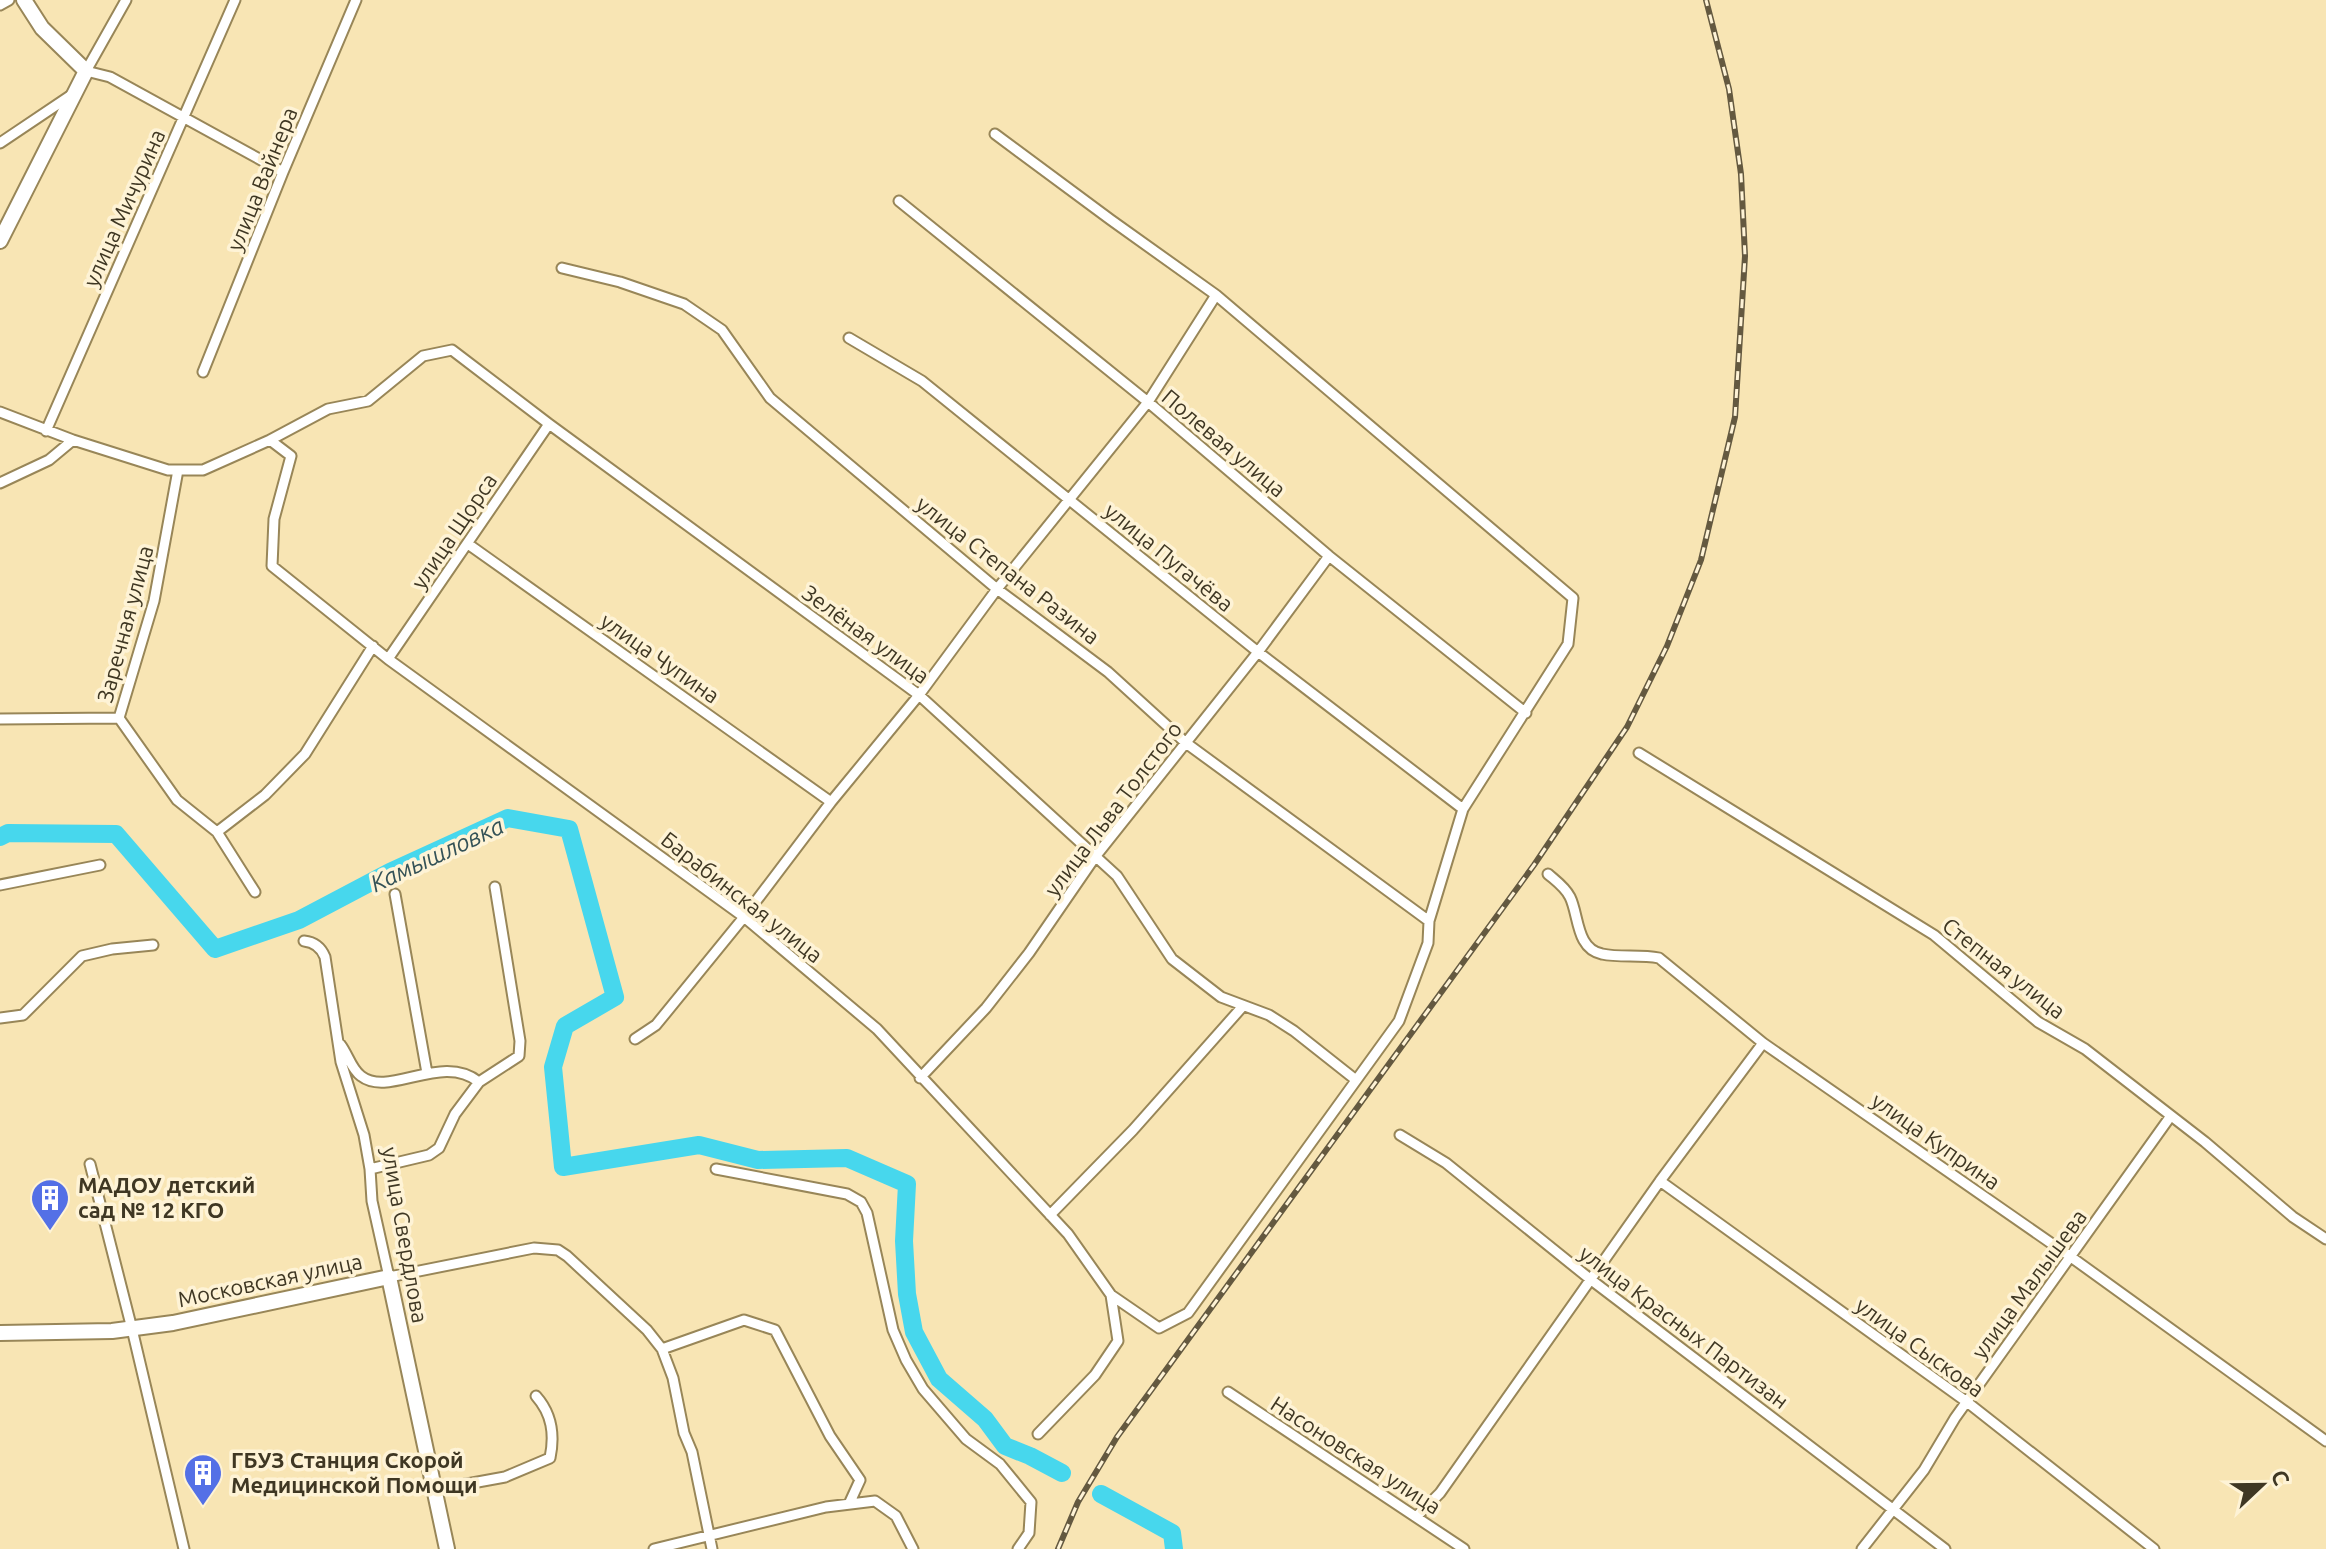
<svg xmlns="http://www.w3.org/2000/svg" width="2326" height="1549" font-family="Ubuntu,sans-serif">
  <rect width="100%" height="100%" fill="#f8e5b4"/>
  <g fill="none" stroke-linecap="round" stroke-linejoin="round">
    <path stroke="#47d7ed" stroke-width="18" d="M 0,837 L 8,833 L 116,834 L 215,949 L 299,920 L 390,872 L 508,818 L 569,829 L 615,997 L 565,1026 L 553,1067 L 563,1167 L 699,1145 L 758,1160 L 847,1158 L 907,1184 L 904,1241 L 907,1294 L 914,1332 L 939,1379 L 985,1419 L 1005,1446 L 1030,1456 L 1062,1473
      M 1101,1494 L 1172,1533 L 1174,1549"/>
    <defs>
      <path id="street" d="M 126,0 L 86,71 L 110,77 L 283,172
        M 0,5 L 9,0
        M 995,134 L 1111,220 L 1216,295 L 1573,598 L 1568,644 L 1463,809 L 1429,921 L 1428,943 L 1399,1021 L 1188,1313 L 1159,1328 L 1111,1295
        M 0,143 L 70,96
        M 899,201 L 1148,402 L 1329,556 L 1526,713
        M 562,268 L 620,282 L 684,304 L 722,330 L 770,398 L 997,589 L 1108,672 L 1186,743 L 1429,921
        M 849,338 L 922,381 L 1258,652 L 1463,809
        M 203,372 L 283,172 L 356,0
        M 0,412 L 73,440 L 168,470 L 203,470 L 270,440 L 328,409 L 368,401 L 423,356 L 452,350 L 549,424 L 919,695 L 1117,876 L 1172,959 L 1221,997 L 1269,1015 L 1294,1031 L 1356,1080
        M 46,431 L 235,0
        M 270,440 L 291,456 L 274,519 L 272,566 L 388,659 L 744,917 L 877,1029 L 1068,1234 L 1111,1295 L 1118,1341 L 1095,1375 L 1038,1434
        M 0,483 L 49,460 L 73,440
        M 468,544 L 831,802
        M 388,659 L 549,424
        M 119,718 L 177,800 L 217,832 L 255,892
        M 0,719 L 119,718 L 154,601 L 178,470
        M 1639,753 L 1934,935 L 2038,1022 L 2085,1049 L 2205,1142 L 2293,1217 L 2326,1239
        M 217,832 L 265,795 L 305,754 L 373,646
        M 1548,874 C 1556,881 1565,887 1570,897 C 1579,915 1576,949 1602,954 C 1620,958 1640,954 1659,958 L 1763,1043 L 2071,1257 L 2326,1441
        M 0,885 L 100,865
        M 395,894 L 427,1073
        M 304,941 C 314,942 321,947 325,957 L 341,1062 L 364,1135 L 370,1169 L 372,1201 L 389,1277 L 534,1248 L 558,1250 L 567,1256 L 647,1330 L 662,1349 L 673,1378 L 684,1433 L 692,1452 L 712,1549
        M 0,1018 L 23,1015 L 82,956 L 112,949 L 153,945
        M 635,1039 L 656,1025 L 744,917 L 831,802 L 919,695 L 997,589 L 1148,402 L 1216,295
        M 340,1044 C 348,1054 351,1069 361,1076 C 389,1098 442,1052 479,1082
        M 920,1078 L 986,1008 L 1029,953 L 1095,857 L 1258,652 L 1329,556
        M 1400,1135 L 1446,1163 L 1590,1279 L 1945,1549
        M 90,1164 L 132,1329 L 184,1549
        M 370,1169 L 429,1155 L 439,1148 L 455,1114 L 479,1082 L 519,1056 L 520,1041 L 495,887
        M 716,1169 L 847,1194 L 861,1202 L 867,1213 L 893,1330 L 906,1360 L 923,1389 L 966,1439 L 1000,1464 L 1031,1502 L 1029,1533 L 1018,1549
        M 1660,1181 L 1967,1402 L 2154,1549
        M 1050,1215 L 1133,1130 L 1243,1006
        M 662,1349 L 744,1320 L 775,1330 L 830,1436 L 860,1480 L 849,1504
        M 1228,1392 L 1464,1549
        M 434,1490 L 505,1477 L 550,1458 C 555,1434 552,1414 536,1396
        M 1417,1516 L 1440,1493 L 1660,1181 L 1763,1043
        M 654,1549 L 826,1507 L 875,1501 L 896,1516 L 913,1549
        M 1862,1549 L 1924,1470 L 1955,1418 L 2170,1117"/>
      <path id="secondary" d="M 0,241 L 86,71 L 42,28 L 24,0"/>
      <path id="primary" d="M 0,1333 L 112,1331 L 173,1323 L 389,1277 L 447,1549"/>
    </defs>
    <use href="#street" stroke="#988658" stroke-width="13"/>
    <use href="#secondary" stroke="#988658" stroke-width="18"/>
    <use href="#primary" stroke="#988658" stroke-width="18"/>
    <use href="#street" stroke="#fff" stroke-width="9"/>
    <use href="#secondary" stroke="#fff" stroke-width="14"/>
    <use href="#primary" stroke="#fff" stroke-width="14"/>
    <defs>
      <path id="rail" d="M 1058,1549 L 1078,1502 L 1117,1437 L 1534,865 L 1627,727 L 1667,646 L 1701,560 L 1735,417 L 1745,256 L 1741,174 L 1729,89 L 1706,0"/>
    </defs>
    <use href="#rail" stroke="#645940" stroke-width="6"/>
    <use href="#rail" stroke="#fef3d6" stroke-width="3" stroke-dasharray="9" stroke-linecap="butt"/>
  </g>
  <defs>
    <symbol id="building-pin" viewBox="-11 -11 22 30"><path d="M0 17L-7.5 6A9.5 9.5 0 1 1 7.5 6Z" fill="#5470e6" stroke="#fef3d6"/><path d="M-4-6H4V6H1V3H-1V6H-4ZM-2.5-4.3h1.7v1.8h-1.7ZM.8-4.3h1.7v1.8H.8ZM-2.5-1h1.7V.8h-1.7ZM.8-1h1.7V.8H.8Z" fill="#fff"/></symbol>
  </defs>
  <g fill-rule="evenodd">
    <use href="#building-pin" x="28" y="1176" width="44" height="60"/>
    <use href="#building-pin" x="181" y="1451" width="44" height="60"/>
  </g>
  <g text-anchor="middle" stroke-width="7" stroke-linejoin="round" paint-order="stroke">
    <g font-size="22" fill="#3f3723" stroke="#fef3d6">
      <text transform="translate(262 179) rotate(-68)" y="8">улица Вайнера</text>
      <text transform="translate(124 208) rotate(-66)" y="8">улица Мичурина</text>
      <text transform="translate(1224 443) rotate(40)" y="8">Полевая улица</text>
      <text transform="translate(454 531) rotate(-56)" y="8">улица Щорса</text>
      <text transform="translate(1169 557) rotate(39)" y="8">улица Пугачёва</text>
      <text transform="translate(1008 570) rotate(38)" y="8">улица Степана Разина</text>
      <text transform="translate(125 624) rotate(-75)" y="8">Заречная улица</text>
      <text transform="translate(866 634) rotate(36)" y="8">Зелёная улица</text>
      <text transform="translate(660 658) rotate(35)" y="8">улица Чупина</text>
      <text transform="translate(1113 809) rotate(-53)" y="8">улица Льва Толстого</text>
      <text transform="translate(742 897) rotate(38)" y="8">Барабинская улица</text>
      <text transform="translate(2004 968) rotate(38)" y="8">Степная улица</text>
      <text transform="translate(1936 1141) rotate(35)" y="8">улица Куприна</text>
      <text transform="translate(405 1235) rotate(80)" y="8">улица Свердлова</text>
      <text transform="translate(270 1280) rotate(-12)" y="8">Московская улица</text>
      <text transform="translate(2029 1284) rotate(-54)" y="8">улица Малышева</text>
      <text transform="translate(1684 1327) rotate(37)" y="8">улица Красных Партизан</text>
      <text transform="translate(1920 1347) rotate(36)" y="8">улица Сыскова</text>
      <text transform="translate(1356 1455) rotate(33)" y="8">Насоновская улица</text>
    </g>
    <g font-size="22" font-weight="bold" fill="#3f3723" stroke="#fef3d6" text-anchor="start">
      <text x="78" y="1193">МАДОУ детский<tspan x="78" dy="25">сад № 12 КГО</tspan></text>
      <text x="231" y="1468">ГБУЗ Станция Скорой<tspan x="231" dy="25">Медицинской Помощи</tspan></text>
    </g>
    <g font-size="24" font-style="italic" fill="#345257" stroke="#fef3d6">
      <text transform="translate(437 855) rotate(-25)" y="8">Камышловка</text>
    </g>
  </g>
  <g transform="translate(2262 1485) rotate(68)" stroke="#fef3d6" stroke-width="6" paint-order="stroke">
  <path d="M0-6L14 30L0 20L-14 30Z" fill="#3f3723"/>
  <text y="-12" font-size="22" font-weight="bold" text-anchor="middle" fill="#3f3723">С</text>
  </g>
</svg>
